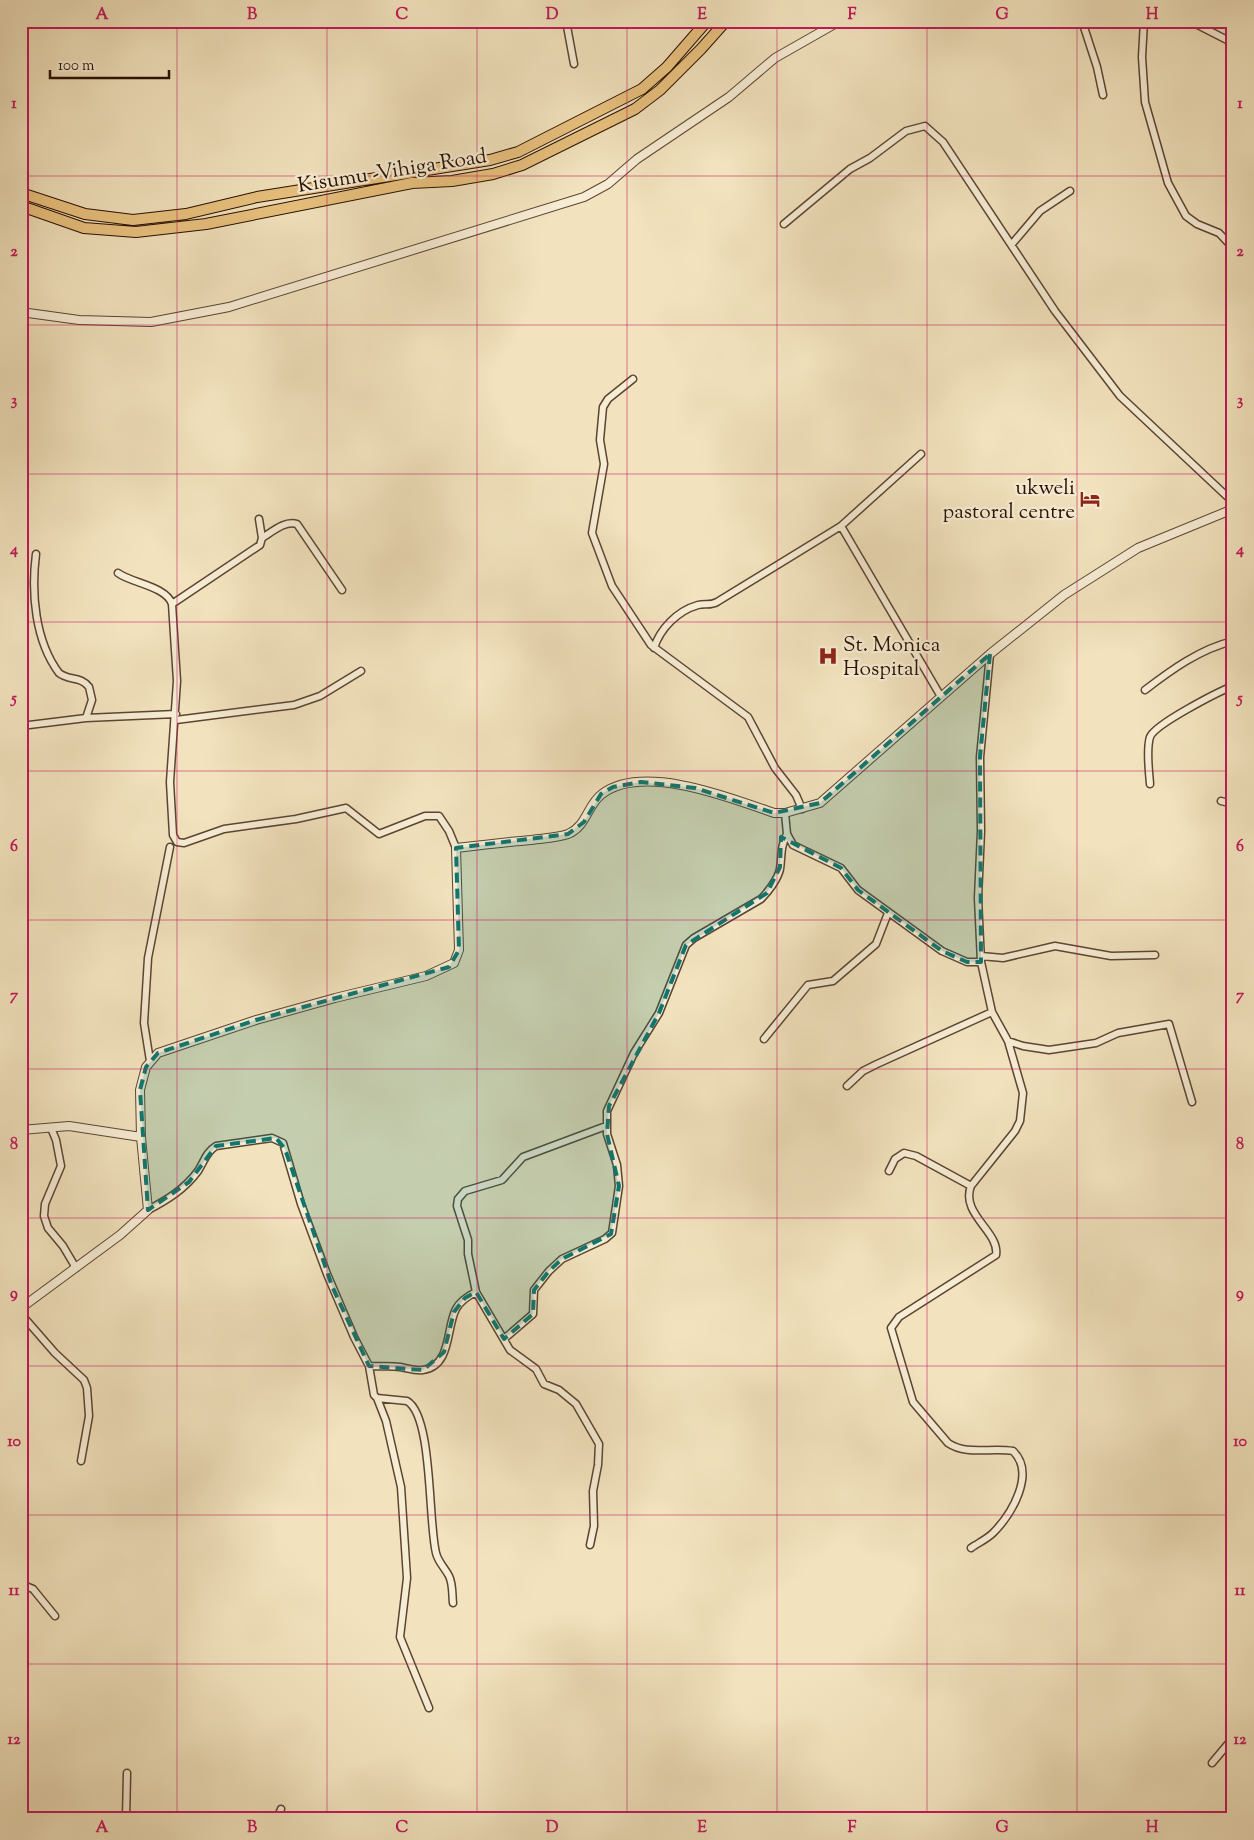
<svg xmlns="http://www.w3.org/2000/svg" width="1254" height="1840" font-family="'Sorts Mill Goudy',serif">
  <rect width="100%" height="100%" fill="#f2e3be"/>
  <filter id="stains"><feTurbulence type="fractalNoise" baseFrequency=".004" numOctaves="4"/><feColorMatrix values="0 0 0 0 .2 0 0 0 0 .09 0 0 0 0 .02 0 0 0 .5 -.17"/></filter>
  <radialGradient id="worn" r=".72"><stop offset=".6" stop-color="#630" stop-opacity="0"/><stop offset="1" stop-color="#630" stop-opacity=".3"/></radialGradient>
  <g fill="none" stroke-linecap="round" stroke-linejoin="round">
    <defs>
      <path id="minor" d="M 566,21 L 574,64
        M 1082,21 L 1097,67 L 1103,95
        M 1144,21 L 1142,57 L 1145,102 L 1168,183 L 1186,216 L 1197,224 L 1219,233 L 1233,248
        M 1190,21 L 1233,43
        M 784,224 L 850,169 L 870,158 L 906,131 L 925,126 L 943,142 L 1055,311 L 1120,396 L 1233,502
        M 1012,244 L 1040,211 L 1070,191
        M 633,379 L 608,399 L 603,407 L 600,440 L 604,464 L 592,533 L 612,586 L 651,645 L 748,717 L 775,768 L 796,795 L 802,809
        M 841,526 L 940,695
        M 262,538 C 272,532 285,520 297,524 L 342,590
        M 36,554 C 31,593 35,641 59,673 C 69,681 81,676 89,687 L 92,700 L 86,718
        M 118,573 C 131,583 166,586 172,604 L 177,681 L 170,782 L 173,835 L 177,842 L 184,843 L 224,829 L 296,819 L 346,808 L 379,834 L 425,816 L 439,816 L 449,831 L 456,848
        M 172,604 L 260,545 L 262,538 L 259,519
        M 654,648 C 660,629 677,611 698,605 C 705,603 710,606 717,602 L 841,526 L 921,454
        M 1145,690 C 1171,670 1200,649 1233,641
        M 176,720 L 294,705 L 320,696 L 361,671
        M 21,726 L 86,718 L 176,714
        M 1150,784 C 1149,770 1146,750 1150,737 C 1155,724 1218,692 1233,686
        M 1221,801 L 1233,804
        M 785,813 L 787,834 L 793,845 L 841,868 L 858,890 L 942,951 L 967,962 L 981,962
        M 21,835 L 23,838 L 21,890
        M 981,956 L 1003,958 L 1055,946 L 1111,956 L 1155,955
        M 764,1039 L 808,985 L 833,981 L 876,944 L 888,913
        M 1008,1041 L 1023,1046 L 1049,1050 L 1096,1043 L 1118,1033 L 1169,1024 L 1192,1102
        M 150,1061 L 144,1023 L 148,958 L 170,847
        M 847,1086 L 863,1071 L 877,1064 L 992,1012
        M 51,1128 L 56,1140 L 61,1166 L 45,1204 L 44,1216 L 48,1228 L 63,1246 L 76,1268
        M 889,1171 L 895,1159 L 904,1153 L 916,1156 L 971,1186
        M 148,1210 C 167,1200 185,1189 198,1171 C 204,1162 206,1152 216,1146 L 272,1138 L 283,1143 L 301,1204 L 327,1274 L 354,1337 L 369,1366 L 374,1395 L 377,1398 L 407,1401 C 433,1416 428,1521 436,1553 C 438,1562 445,1568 449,1576 C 453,1584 452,1594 453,1603
        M 21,1314 L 55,1353 L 84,1380 L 87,1388 L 89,1416 L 81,1461
        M 504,1339 L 533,1314 L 534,1290 L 549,1271 L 562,1259 L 605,1239 L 612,1233 L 619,1186 L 617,1165 L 607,1134 L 607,1111 L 634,1053 L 659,1013 L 686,945 L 694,938 L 761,899 C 768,892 778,879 780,869 C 782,856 780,847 787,834
        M 369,1366 C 379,1366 389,1366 400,1367 C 407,1368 415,1371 423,1370 C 452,1366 446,1327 456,1309 C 460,1301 468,1296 476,1292
        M 377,1398 L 386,1421 L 401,1487 L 407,1578 L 400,1637 L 429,1708
        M 590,1545 L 594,1526 L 593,1491 L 598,1465 L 599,1444 L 576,1404 L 559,1390 L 544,1384 L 536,1369 L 510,1350 L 476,1292 L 468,1254 L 468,1240 L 457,1206 L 458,1199 L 465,1191 L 502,1180 L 523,1157 L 606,1126
        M 971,1548 C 978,1543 987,1539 993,1533 C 1012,1514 1036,1473 1013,1451 C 991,1447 967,1456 948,1443 L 913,1402 L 891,1328 L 899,1317 L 996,1255 C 1000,1232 960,1214 971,1186 L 1015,1131 L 1020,1121 L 1023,1093 L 1008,1041 L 992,1012 L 981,962 L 978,898 L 981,831 L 980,757 L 990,654
        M 21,1584 L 33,1589 L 55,1616
        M 1212,1763 L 1233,1738
        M 126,1819 L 127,1773
        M 277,1819 L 281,1809"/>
      <path id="tertiary" d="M 21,312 L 79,320 L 151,322 L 229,307 L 584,197 L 608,184 L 637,159 L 729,97 L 775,58 L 840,21
        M 21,1130 L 69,1126 L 141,1137
        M 21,1308 L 120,1235 L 148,1210 L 141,1137 L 140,1090 L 146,1067 L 158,1053 L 256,1020 L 335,998 L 426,976 L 454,963 L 459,950 L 456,848 C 481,845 506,842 531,840 C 543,838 557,838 568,834 C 587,826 587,805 602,794 C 643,763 731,798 774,813 L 785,813 L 820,803 L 990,654 L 1064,595 L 1138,548 L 1233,509"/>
      <path id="trunk" d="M 1222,21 L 1233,26
        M 21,193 L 85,214 L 133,220 L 186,214 L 257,197 L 490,160 L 518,152 L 642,89 L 667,67 L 707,21
        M 21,206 L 84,228 L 136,232 L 206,224 L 412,183 L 452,181 L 493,174 L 522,165 L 635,109 L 660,90 L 701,49 L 726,21"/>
    </defs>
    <use href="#minor" stroke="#5b4531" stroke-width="9"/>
    <use href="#tertiary" stroke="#5b4531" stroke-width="10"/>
    <use href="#trunk" stroke="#291002" stroke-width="12"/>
    <use href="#minor" stroke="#f7edd5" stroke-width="6"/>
    <use href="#tertiary" stroke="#f7edd5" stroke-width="8"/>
    <use href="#trunk" stroke="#e9c27f" stroke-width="10"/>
  </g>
  <path fill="#0f766e" fill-opacity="0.2" stroke="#0f766e" stroke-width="4" stroke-dasharray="10 6" stroke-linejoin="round" d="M 990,654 L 980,757 L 981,962 L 967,962 L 942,951 L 858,890 L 841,868 L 781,837 L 780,867 L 767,893 L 686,945 L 659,1013 L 609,1106 L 607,1134 L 619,1186 L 611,1234 L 562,1259 L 549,1271 L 534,1290 L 533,1314 L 504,1339 L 476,1292 L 465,1298 L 454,1312 L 444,1352 L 423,1370 L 369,1366 L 332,1286 L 285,1149 L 276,1138 L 216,1146 L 189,1182 L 148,1210 L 140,1090 L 146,1067 L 158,1053 L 256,1020 L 449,967 L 459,950 L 456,848 L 568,834 L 584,822 L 601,794 L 613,787 L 641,782 L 695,788 L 774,813 L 820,803 Z"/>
  <path fill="none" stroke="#c2185b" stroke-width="1" stroke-opacity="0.55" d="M 177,21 L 177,1819M 327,21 L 327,1819M 477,21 L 477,1819M 627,21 L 627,1819M 777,21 L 777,1819M 927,21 L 927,1819M 1077,21 L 1077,1819M 21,176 L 1233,176M 21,325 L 1233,325M 21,474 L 1233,474M 21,622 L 1233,622M 21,771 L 1233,771M 21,920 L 1233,920M 21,1069 L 1233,1069M 21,1218 L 1233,1218M 21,1366 L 1233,1366M 21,1515 L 1233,1515M 21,1664 L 1233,1664"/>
  <defs>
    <symbol id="hotel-bare" viewBox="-9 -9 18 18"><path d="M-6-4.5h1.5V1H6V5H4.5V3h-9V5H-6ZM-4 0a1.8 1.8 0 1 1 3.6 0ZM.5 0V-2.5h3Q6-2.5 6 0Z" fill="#8f2418" stroke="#f7edd5" stroke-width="2.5" paint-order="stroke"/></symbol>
    <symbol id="hospital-bare" viewBox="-9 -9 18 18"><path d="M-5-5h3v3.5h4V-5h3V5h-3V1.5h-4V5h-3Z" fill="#8f2418" stroke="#f7edd5" stroke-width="2.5" paint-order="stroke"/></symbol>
  </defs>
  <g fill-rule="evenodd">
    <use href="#hotel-bare" x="1076" y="485" width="28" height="28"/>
    <use href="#hospital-bare" x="814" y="642" width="28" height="28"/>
  </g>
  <g text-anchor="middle" stroke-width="4.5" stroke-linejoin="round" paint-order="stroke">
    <g font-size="21" fill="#291002" stroke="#f7edd5">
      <text transform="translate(392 170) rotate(-9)" y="7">Kisumu -Vihiga Road</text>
    </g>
    <g font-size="21" fill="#291002" stroke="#f7edd5" text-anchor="end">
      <text x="1075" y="494">ukweli<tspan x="1075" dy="24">pastoral centre</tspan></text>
      <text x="843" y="651" text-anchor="start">St. Monica<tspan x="843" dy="24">Hospital</tspan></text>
    </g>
  </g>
  <rect width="1254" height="1840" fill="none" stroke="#f2e3be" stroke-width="55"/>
  <path d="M50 70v8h119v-8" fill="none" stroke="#291002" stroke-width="2.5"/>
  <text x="58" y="70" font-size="15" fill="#291002" stroke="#f7edd5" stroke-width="4" paint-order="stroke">100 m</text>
  <rect x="28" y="28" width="1198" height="1784" fill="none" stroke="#c2185b" stroke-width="2"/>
  <g font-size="16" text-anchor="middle" font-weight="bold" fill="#c2185b">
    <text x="102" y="19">A</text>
    <text x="252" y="19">B</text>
    <text x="402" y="19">C</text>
    <text x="552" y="19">D</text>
    <text x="702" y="19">E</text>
    <text x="852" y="19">F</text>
    <text x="1002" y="19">G</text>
    <text x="1152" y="19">H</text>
    <text x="14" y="108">1</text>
    <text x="1240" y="108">1</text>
    <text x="14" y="256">2</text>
    <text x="1240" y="256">2</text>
    <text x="14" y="405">3</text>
    <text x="1240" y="405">3</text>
    <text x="14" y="554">4</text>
    <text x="1240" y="554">4</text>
    <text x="14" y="703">5</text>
    <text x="1240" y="703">5</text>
    <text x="14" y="851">6</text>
    <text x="1240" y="851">6</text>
    <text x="14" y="1000">7</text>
    <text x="1240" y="1000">7</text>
    <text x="14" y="1149">8</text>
    <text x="1240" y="1149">8</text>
    <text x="14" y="1298">9</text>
    <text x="1240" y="1298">9</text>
    <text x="14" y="1446">10</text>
    <text x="1240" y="1446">10</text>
    <text x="14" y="1595">11</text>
    <text x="1240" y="1595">11</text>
    <text x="14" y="1744">12</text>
    <text x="1240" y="1744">12</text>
    <text x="102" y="1832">A</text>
    <text x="252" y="1832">B</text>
    <text x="402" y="1832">C</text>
    <text x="552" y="1832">D</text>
    <text x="702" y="1832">E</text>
    <text x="852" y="1832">F</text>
    <text x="1002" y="1832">G</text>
    <text x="1152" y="1832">H</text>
  </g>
  <rect width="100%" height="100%" filter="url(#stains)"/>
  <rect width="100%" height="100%" fill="url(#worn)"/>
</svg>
